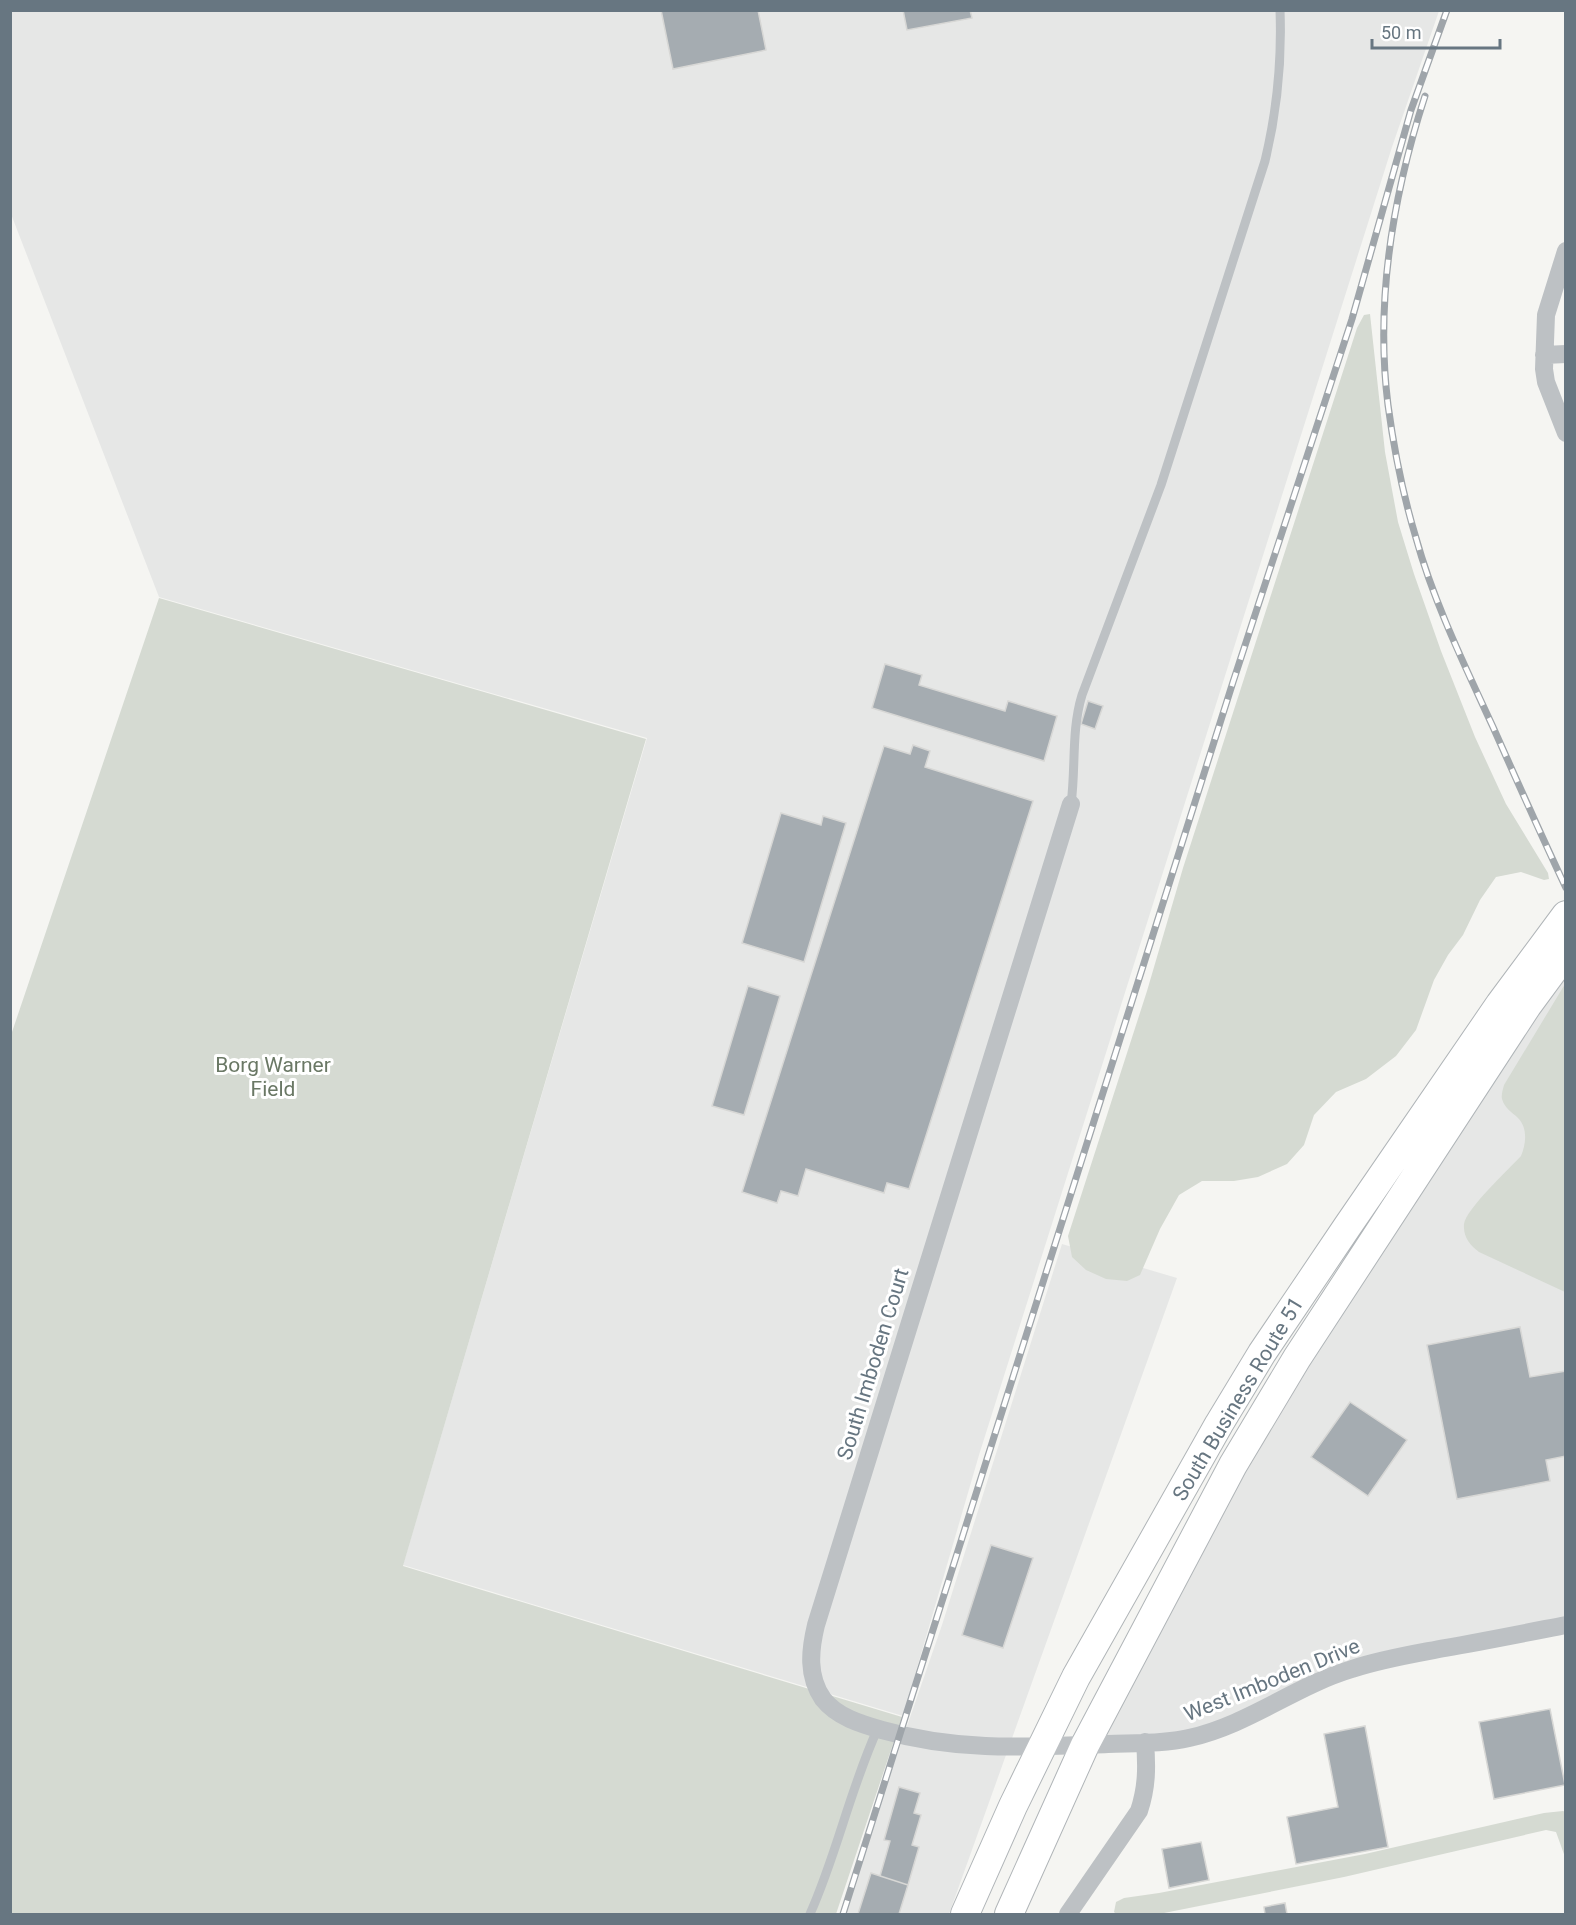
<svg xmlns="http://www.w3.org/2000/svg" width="1576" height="1925" font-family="Roboto,sans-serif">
  <rect width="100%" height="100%" fill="#f5f5f2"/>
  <path fill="#e6e7e6" d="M 11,11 L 1439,11 L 1392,147 L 979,1455 L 903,1716 L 403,1565 L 647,738 L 159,597 L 11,214 Z
    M 1565,975 L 1565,1619 L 1392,1652 L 1246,1713 L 1179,1735 L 1092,1740 L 1232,1479 L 1444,1144 Z
    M 1062,1244 L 1177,1278 L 949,1914 L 842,1914 L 942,1625 Z"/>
  <path fill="#d5dad2" d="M 1370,314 L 1385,452 L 1398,522 L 1414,574 L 1441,651 L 1475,737 L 1506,804 L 1548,873 L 1549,879 L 1544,880 L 1521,872 L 1496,877 L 1480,900 L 1463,935 L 1448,955 L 1434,980 L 1416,1030 L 1396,1056 L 1366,1079 L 1336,1092 L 1314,1115 L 1304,1145 L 1287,1164 L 1258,1177 L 1234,1181 L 1202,1181 L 1179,1195 L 1160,1229 L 1140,1275 L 1127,1281 L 1106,1279 L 1086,1270 L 1072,1257 L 1068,1236 L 1147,991 L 1183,868 L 1357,328 L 1364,315 Z
    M 159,598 L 646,739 L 403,1566 L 902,1717 L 836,1914 L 11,1914 L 11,1035 Z
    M 1565,984 L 1565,1292 L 1479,1252 C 1470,1245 1463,1237 1464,1224 C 1466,1209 1509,1169 1521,1156 C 1526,1144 1528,1128 1518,1118 C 1512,1112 1505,1109 1502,1099 C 1501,1095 1503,1089 1504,1085 Z
    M 1563,1811 L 1566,1812 L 1565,1857 L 1556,1832 L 1546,1830 L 1344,1877 L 1159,1914 L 1116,1914 L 1114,1912 L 1116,1902 L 1124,1898 L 1159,1893 L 1365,1854 L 1544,1813 Z"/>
  <path fill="#a5acb1" stroke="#d7d7d5" stroke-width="1.5" d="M 661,10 L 758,10 L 766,50 L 673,69 Z
    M 903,10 L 970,10 L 972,18 L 907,30 Z
    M 885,664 L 922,675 L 919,685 L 1005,711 L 1008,701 L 1057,716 L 1044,761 L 872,708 Z
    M 1088,701 L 1103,706 L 1095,729 L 1081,724 Z
    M 913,745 L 930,751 L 925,767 L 1033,801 L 909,1189 L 887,1183 L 884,1193 L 806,1169 L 798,1196 L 781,1191 L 777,1203 L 742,1192 L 884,746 L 910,754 Z
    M 781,813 L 821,825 L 823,816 L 846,823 L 804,962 L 742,943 Z
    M 748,986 L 780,996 L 744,1115 L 712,1106 Z
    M 1520,1327 L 1530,1377 L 1566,1371 L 1566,1456 L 1546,1460 L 1550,1481 L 1457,1499 L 1427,1345 Z
    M 1350,1402 L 1407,1440 L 1368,1496 L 1311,1457 Z
    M 991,1545 L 1033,1558 L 1003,1648 L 962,1635 Z
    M 1550,1709 L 1565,1785 L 1494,1799 L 1479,1722 Z
    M 1365,1726 L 1388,1847 L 1296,1864 L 1287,1817 L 1338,1807 L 1324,1734 Z
    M 899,1787 L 920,1793 L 914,1813 L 921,1815 L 912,1845 L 919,1847 L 908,1885 L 880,1876 L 890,1841 L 884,1840 Z
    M 1201,1842 L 1209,1880 L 1169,1888 L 1162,1849 Z
    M 871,1873 L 908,1885 L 899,1914 L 858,1914 Z
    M 1285,1903 L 1287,1914 L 1265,1914 L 1264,1907 Z"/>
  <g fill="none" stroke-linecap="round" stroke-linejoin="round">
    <defs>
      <path id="primary" d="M 965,1914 L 1013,1806 L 1076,1677 L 1219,1424 L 1262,1353 L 1347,1227 L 1500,1004 L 1566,915
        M 1009,1914 L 1085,1745 L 1233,1465 L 1297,1358 L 1527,1006 L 1566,953"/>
    </defs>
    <use href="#primary" stroke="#b0b5b8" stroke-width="30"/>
    <path stroke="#bdc1c4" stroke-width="9" d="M 1071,804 C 1076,768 1071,731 1082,695 L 1161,485 L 1265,161 C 1277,111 1282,62 1280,10
      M 810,1914 C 837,1854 850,1789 878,1728"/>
    <path stroke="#bdc1c4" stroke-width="18" d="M 1566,251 L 1546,315 L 1544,369 L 1546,382 L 1566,433
      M 1544,355 L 1566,354
      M 1071,804 L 816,1625 C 810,1650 807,1676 823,1699 C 837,1717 861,1724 882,1730 C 959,1752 1029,1747 1108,1744 C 1134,1743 1164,1744 1189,1738 C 1248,1725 1295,1686 1352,1669 C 1382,1659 1414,1654 1445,1648 C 1485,1641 1525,1633 1566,1625
      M 1068,1914 L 1139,1811 C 1147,1787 1147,1767 1145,1742"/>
    <use href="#primary" stroke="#fff" stroke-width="28"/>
    <defs>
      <path id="rail" d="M 1425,96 C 1393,195 1375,301 1388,405 C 1394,450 1403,495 1416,538 C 1434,603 1465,666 1493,727 C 1517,781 1541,835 1566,888
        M 843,1914 L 1233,682 L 1352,319 L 1411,110 L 1447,10"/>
    </defs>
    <use href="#rail" stroke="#9fa5aa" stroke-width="7"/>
    <use href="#rail" stroke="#fff" stroke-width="4.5" stroke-dasharray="14" stroke-linecap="butt"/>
  </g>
  <g text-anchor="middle" stroke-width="6" stroke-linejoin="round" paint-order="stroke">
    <g font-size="21" fill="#6a7865" stroke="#fff">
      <text x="273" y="1072">Borg Warner<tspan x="273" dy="24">Field</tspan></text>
    </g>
    <g font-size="21" fill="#677681" stroke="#fff">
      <text transform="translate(873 1364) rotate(-73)" y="7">South Imboden Court</text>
      <text transform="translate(1238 1399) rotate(-59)" y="7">South Business Route 51</text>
      <text transform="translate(1272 1680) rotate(-22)" y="7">West Imboden Drive</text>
    </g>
  </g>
  <rect width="1576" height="1925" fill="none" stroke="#677681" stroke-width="24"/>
  <path d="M1372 39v9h128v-9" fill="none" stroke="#677681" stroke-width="3"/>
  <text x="1381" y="39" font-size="18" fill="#677681" stroke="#ffffff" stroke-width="4.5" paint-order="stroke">50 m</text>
</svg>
